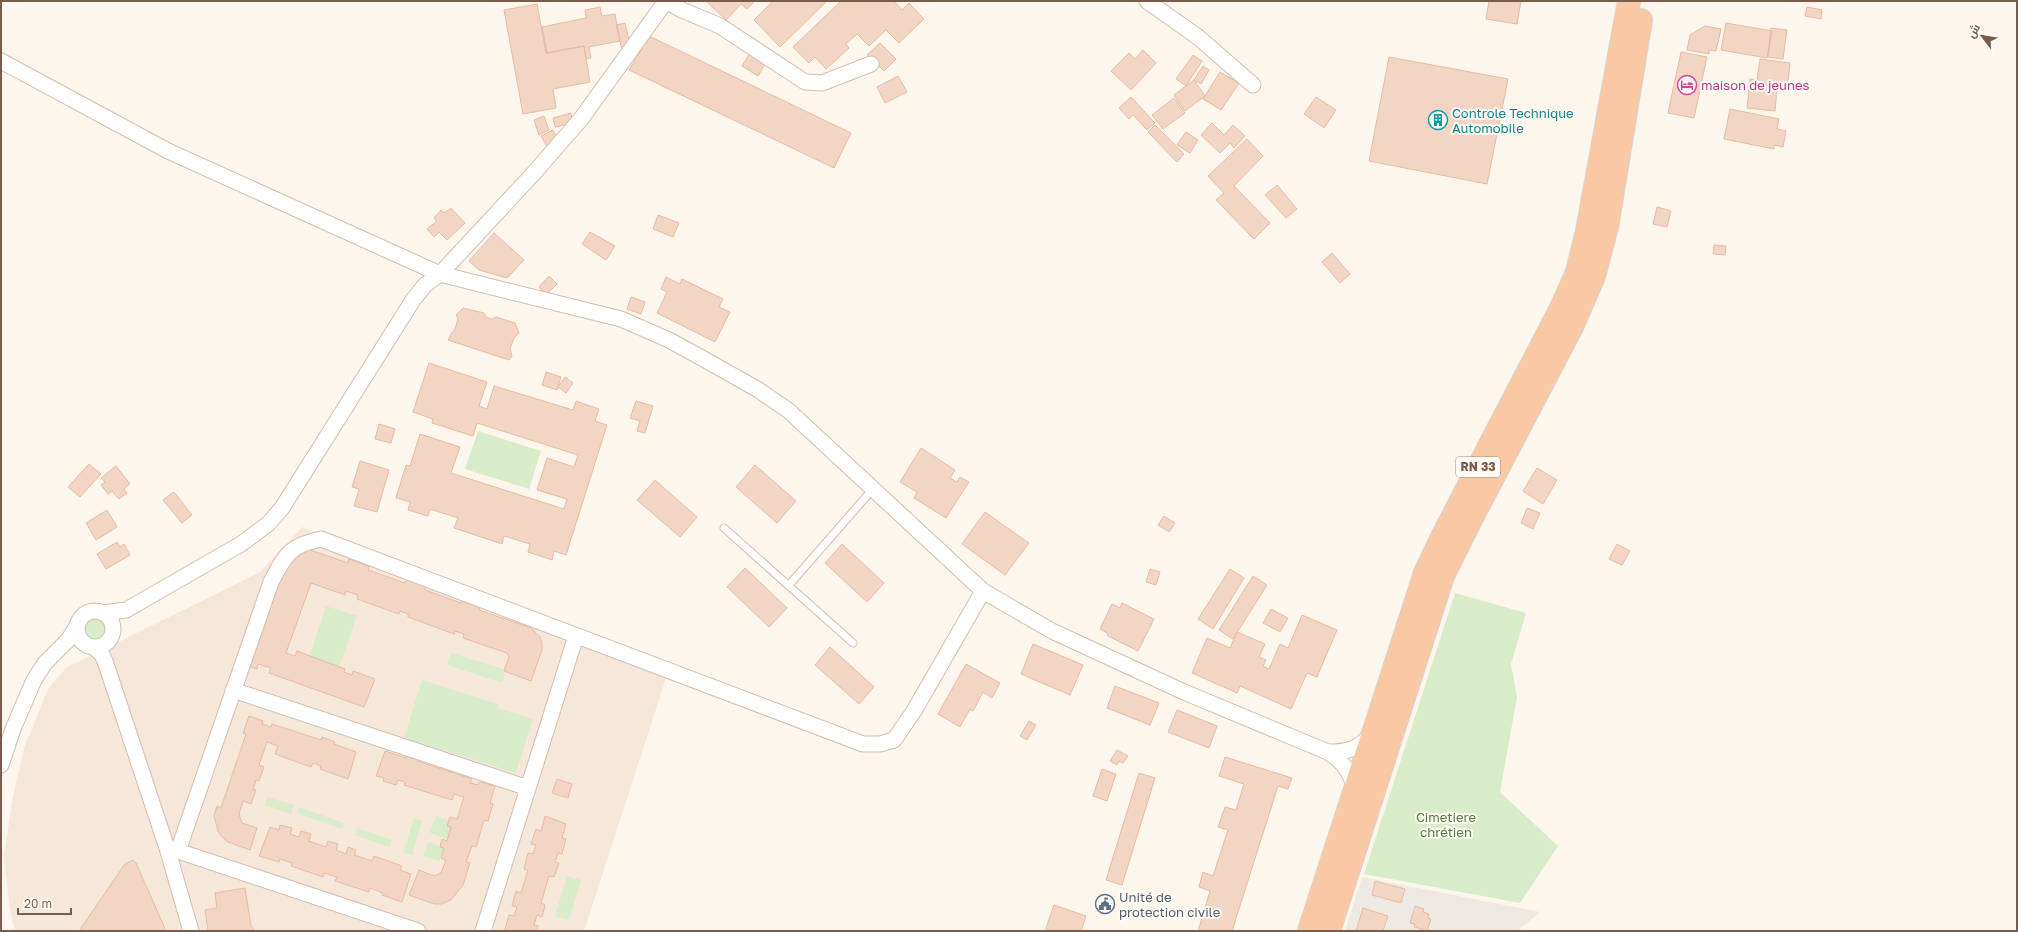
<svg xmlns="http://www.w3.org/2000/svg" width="2018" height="932" font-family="'Golos Text',Cairo,sans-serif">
  <rect width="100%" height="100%" fill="#fdf6ec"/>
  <path fill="#f5e8da" d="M 302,527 L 671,663 L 584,931 L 15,931 L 10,910 L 4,857 L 12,801 L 24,748 L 48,689 L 66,668 L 260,572 Z"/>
  <path fill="#efe9e4" d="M 1362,877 L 1540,912 L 1518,931 L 1345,931 Z"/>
  <path fill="#d8ecc9" d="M 478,431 L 541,451 L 529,489 L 465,469 Z
    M 1455,593 L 1526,613 L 1511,664 L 1517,697 L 1500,792 L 1558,846 L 1520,903 L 1364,874 Z
    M 326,606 L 357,616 L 339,668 L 309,658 Z
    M82 629a13 13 0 1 1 26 0a13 13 0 1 1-26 0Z
    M 451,653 L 506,670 L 502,683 L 447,665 Z
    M 422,680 L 498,704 L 497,708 L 533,719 L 516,773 L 404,738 Z
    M 267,797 L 294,805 L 291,814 L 265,805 Z
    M 299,807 L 344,823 L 342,829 L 297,813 Z
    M 436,816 L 454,822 L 448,839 L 430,833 Z
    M 414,818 L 422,821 L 412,855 L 403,853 Z
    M 357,828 L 392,840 L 390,847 L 355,835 Z
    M 428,842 L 444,848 L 439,861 L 423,856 Z
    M 567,876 L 581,880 L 569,920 L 555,916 Z"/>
  <path fill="#f3d5c3" stroke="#e6bba3" d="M 706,1 L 755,1 L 747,9 L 741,4 L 726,20 Z
    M 773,1 L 827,1 L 780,47 L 754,20 Z
    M 841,1 L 894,1 L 902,10 L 909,3 L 924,19 L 899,43 L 886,30 L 869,46 L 857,34 L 846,44 L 849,48 L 826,69 L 815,57 L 809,63 L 793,47 Z
    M 1489,1 L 1521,1 L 1517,24 L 1486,19 Z
    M 537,4 L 546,53 L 584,46 L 590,82 L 553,89 L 556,108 L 523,114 L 504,10 Z
    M 600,7 L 602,16 L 615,14 L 620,41 L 589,47 L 591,58 L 586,59 L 584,46 L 547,53 L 542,27 L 586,18 L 585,10 Z
    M 1807,7 L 1822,10 L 1821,19 L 1805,16 Z
    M 625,23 L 631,48 L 622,50 L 616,25 Z
    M 1726,23 L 1772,31 L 1767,58 L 1721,50 Z
    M 1705,26 L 1721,29 L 1716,51 L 1709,50 L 1709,54 L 1687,50 L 1690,35 Z
    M 1771,28 L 1787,30 L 1783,59 L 1768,57 Z
    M 649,36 L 851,133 L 834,168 L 629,70 Z
    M 880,43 L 896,59 L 884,71 L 867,55 Z
    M 1143,50 L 1156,63 L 1131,90 L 1111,71 L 1129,53 L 1135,59 Z
    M 751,51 L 767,61 L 758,76 L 742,66 Z
    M 1681,52 L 1707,57 L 1694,118 L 1668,113 Z
    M 1193,55 L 1202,61 L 1186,86 L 1176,79 Z
    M 1389,57 L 1508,79 L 1487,184 L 1369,161 Z
    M 1760,59 L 1790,63 L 1787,91 L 1777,90 L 1775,111 L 1747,108 L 1750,79 L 1757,80 Z
    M 1203,66 L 1209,70 L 1201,84 L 1194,80 Z
    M 1220,72 L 1239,83 L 1221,110 L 1203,99 Z
    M 898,76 L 907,92 L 885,103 L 877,87 Z
    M 1194,80 L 1205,96 L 1185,111 L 1174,95 Z
    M 1131,97 L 1155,123 L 1147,130 L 1133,115 L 1129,119 L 1119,108 Z
    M 1316,97 L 1336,110 L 1324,128 L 1304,114 Z
    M 1174,98 L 1185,113 L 1163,129 L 1152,115 Z
    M 1730,109 L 1779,119 L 1777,129 L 1786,131 L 1783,147 L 1774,145 L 1774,149 L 1724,139 Z
    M 571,113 L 573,123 L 555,127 L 553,118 Z
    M 544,116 L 549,130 L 539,135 L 534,120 Z
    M 1212,123 L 1224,135 L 1233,125 L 1245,136 L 1234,148 L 1230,143 L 1220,153 L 1201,135 Z
    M 1155,125 L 1184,154 L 1177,162 L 1148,132 Z
    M 553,130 L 559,141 L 548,148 L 541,136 Z
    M 1186,132 L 1198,140 L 1190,153 L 1177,145 Z
    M 1247,139 L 1263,156 L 1234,186 L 1270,223 L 1254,239 L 1216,200 L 1224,193 L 1208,176 Z
    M 1277,185 L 1297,209 L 1286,218 L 1265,195 Z
    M 1657,207 L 1671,211 L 1667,227 L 1653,224 Z
    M 451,208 L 465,223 L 447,240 L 439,232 L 434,237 L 427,229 L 437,221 L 434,218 L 441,210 L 444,213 Z
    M 658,215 L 679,223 L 673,237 L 653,229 Z
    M 590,232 L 615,246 L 606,260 L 582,244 Z
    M 494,233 L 524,260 L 507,278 L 479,270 L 469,261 Z
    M 1714,245 L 1726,246 L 1725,255 L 1713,254 Z
    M 1332,253 L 1350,274 L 1340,283 L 1322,262 Z
    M 549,276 L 557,284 L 546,295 L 539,287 Z
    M 666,277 L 680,284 L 682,279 L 723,299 L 719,307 L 730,312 L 715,342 L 657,313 L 667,292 L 661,289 Z
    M 631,297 L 645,302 L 641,314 L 627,309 Z
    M 463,308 L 484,313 L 486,317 L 492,319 L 496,317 L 515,323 L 519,333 L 514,338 L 510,349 L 512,356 L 509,360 L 448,340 L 451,334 L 455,329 L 458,319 L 456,315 Z
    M 429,363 L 487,382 L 479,406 L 487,409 L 494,386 L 573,410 L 576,401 L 599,409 L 595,421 L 607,425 L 566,555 L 554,551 L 552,560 L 528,552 L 530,544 L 504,536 L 502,544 L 454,528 L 458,518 L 430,509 L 428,516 L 408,510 L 410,502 L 396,498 L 406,465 L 410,466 L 420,434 L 460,447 L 451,473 L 564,509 L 567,499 L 537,490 L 547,458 L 574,467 L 578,455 L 477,423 L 473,436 L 432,423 L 433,419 L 413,412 Z
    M 546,372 L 561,377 L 557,390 L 542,385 Z
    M 565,377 L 573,383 L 566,393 L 558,387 Z
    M 636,401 L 653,406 L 645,433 L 637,431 L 640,421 L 630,418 Z
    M 379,424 L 395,429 L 391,443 L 375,439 Z
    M 921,448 L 955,470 L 950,478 L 957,482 L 960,477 L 969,482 L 946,518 L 914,498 L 917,492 L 900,482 Z
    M 360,461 L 389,470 L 377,512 L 354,506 L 359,489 L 352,487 Z
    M 89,464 L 101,474 L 80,497 L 68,487 Z
    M 755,465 L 796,501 L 777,523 L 736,487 Z
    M 116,466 L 130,484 L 124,489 L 127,493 L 119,499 L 112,491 L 108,494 L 101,485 L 105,482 L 101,478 Z
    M 1537,468 L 1557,480 L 1543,504 L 1523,491 Z
    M 655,480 L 697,517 L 680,537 L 637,500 Z
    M 174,492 L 192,515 L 182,523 L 163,500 Z
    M 1527,508 L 1540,513 L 1533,529 L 1521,523 Z
    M 107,510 L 117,527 L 96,540 L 86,523 Z
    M 985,512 L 1029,543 L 1005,575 L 962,544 Z
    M 1164,516 L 1175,523 L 1169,532 L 1158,525 Z
    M 117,542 L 120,547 L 124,544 L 130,555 L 106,569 L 97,554 Z
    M 842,544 L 884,583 L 867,602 L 825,563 Z
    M 1617,544 L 1630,551 L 1622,565 L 1609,559 Z
    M 303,549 L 310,550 L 348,563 L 349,559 L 369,566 L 368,570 L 405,583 L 407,579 L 426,586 L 425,590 L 461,603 L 463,599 L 480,605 L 479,610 L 531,628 L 540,637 L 542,643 L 542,650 L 531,681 L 504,671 L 509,657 L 507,653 L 463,638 L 464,634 L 455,631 L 454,634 L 408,617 L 408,614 L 400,611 L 399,614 L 357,599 L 358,595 L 346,591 L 345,595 L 311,583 L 286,653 L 295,656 L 297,651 L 345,669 L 344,672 L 352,675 L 353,671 L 375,679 L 364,707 L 269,673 L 271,668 L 258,664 L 257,669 L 249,666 L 285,564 Z
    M 745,568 L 787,608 L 769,627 L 727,587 Z
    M 1150,569 L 1160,572 L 1156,585 L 1146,582 Z
    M 1230,569 L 1244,578 L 1213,629 L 1198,619 Z
    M 1253,576 L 1267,585 L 1233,639 L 1219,630 Z
    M 1122,603 L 1154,619 L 1138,651 L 1108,636 L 1107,633 L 1100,629 L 1112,604 L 1120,608 Z
    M 1271,609 L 1288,618 L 1280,632 L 1263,623 Z
    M 1302,615 L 1337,630 L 1317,677 L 1307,673 L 1291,709 L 1240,686 L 1237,693 L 1192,673 L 1207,638 L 1230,648 L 1237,632 L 1265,644 L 1259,657 L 1266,660 L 1263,666 L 1269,669 L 1280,644 L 1288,648 Z
    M 1033,644 L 1083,665 L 1070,695 L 1021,674 Z
    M 830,647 L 874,687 L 859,704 L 815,665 Z
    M 966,664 L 1000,683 L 992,698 L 983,692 L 973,711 L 970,709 L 960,727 L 938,714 Z
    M 1115,686 L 1159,703 L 1150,725 L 1107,708 Z
    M 1177,710 L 1217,726 L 1209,748 L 1168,732 Z
    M 249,716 L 263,721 L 262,724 L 271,727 L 272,724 L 321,740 L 322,737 L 335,742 L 334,744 L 356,752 L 348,779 L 320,769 L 321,766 L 313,763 L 311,767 L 275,754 L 278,746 L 267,742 L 259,765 L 264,767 L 259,781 L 256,780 L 253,789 L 256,790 L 251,804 L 243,801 L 239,814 L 242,823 L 257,828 L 250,850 L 228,842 L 222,837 L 218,831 L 214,816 L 217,806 L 221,808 L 246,734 L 243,733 Z
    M 1029,721 L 1036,725 L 1027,740 L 1020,736 Z
    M 1117,750 L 1128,756 L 1123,763 L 1119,761 L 1117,765 L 1110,761 Z
    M 385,751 L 406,758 L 407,754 L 418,758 L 417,761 L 472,779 L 470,783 L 478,785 L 480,782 L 495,786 L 490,803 L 493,804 L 488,821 L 484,820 L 476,847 L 472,846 L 466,862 L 470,863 L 463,885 L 451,900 L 441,904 L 434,904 L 409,895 L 419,870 L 434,876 L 441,873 L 446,860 L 441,858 L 444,848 L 440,847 L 442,839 L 447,841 L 451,827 L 447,826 L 450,817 L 457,819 L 464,797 L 454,794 L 452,800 L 404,785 L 405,782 L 398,780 L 396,785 L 383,781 L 384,778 L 376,776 Z
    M 1225,757 L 1292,778 L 1288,789 L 1278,786 L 1232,931 L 1198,931 L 1210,891 L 1199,887 L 1203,872 L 1213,876 L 1228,830 L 1218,827 L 1225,807 L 1236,810 L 1244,784 L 1219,776 Z
    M 1102,769 L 1116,774 L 1107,801 L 1093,796 Z
    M 1139,773 L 1155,778 L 1122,885 L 1106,880 Z
    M 557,779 L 572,784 L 568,798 L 552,793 Z
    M 545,816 L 566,824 L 562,838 L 566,839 L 562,854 L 558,853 L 555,862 L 559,863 L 554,877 L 549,876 L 541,903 L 545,905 L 542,917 L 537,915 L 534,925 L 538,926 L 537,931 L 511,931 L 505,929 L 509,915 L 514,916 L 517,907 L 512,906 L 516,891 L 521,893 L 528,870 L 524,869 L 528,853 L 533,854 L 536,845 L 531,844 L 536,829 L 541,831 Z
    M 280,825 L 292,828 L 290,834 L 299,837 L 301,831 L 311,834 L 309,841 L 326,847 L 328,841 L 338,844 L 336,850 L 346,854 L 348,847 L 356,850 L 354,855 L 372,861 L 374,856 L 402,866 L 400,870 L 411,874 L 402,902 L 382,895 L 383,893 L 370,888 L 369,892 L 335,881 L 337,877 L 324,873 L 323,877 L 291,866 L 292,863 L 280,859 L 279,862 L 259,856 L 270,827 L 279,830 Z
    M 133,860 L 136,863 L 166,931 L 79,931 L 125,864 Z
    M 1375,881 L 1405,889 L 1401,903 L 1372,895 Z
    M 245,888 L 251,926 L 255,931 L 208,931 L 205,910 L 217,908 L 215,893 Z
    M 1054,905 L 1086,916 L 1081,931 L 1045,931 Z
    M 1415,906 L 1424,909 L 1423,912 L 1429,914 L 1428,918 L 1431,919 L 1427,931 L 1414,927 L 1415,924 L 1410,923 Z
    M 1363,908 L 1388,916 L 1383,931 L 1356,931 Z"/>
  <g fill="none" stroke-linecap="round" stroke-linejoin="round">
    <defs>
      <path id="service" d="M 724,528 L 853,643
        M 789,585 L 872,490"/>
      <path id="minor" d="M 666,1 L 682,10 L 720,26 L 805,82 L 822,83 L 871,64
        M 1147,1 L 1198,37 L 1253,85
        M 1,61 L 168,151 L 440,274 L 533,174 L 581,119 L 666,1
        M77 629a18 18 0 1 1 36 0a18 18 0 1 1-36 0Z
        M 103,613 L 126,610 L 241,544 L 268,524 L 282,508 L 413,300 L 425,285 L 440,274 L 621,319 L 669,340 L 700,357 L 757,389 L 789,411 L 983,591 L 1052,631 L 1184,692 L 1328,752 C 1344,763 1348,769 1355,787
        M 93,647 L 101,653 L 105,661 L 167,848 L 191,931
        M 233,690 L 528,788
        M 1328,752 C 1347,752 1358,750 1371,734
        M 1,765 L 13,729 L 34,680 L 45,663 L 69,639 L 77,626
        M 167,848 L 178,851 L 271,582 C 285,555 290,545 321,539 L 863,744 L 880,744 L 894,740 L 914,711 L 983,591
        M 178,851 L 418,931
        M 483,931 L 576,636"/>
      <path id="trunk" d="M 1309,931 L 1425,573 L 1443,535 L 1561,308 L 1577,272 L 1587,231 L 1629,1
        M 1329,931 L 1443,576 L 1474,514 L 1572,327 L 1594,276 L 1607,227 L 1641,20"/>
    </defs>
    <use href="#service" stroke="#d1beb0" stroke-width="9"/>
    <use href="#minor" stroke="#d1beb0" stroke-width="17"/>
    <use href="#trunk" stroke="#dad1cd" stroke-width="24"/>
    <use href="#service" stroke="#fff" stroke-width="7"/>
    <use href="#minor" stroke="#fff" stroke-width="15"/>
    <use href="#trunk" stroke="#f9c8a4" stroke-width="22"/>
  </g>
  <defs>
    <symbol id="hotel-ring" viewBox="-11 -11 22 22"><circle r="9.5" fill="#fffaf3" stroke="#d1479c" stroke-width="1.5"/><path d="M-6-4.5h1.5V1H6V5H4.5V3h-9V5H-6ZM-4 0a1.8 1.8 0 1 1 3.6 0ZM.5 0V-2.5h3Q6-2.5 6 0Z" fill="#d1479c"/></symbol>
    <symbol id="building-ring" viewBox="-11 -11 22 22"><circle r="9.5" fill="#fffaf3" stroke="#0f9aa8" stroke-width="1.5"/><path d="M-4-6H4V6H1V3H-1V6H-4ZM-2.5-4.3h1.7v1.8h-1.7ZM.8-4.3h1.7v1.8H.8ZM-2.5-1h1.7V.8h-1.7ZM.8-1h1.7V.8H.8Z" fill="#0f9aa8"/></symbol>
    <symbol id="civic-ring" viewBox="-11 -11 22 22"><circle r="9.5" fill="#fffaf3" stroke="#5c6f8a" stroke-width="1.5"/><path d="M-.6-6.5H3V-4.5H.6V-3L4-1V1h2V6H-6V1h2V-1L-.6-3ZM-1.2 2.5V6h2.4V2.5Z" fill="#5c6f8a"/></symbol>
  </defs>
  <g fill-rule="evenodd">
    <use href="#hotel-ring" x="1676" y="74" width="22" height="22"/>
    <use href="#building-ring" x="1427" y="109" width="22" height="22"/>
    <use href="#civic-ring" x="1094" y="893" width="22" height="22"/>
  </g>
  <g text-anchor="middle" stroke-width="4" stroke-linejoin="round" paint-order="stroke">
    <rect fill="#fffaf3" stroke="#a28b7f" stroke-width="1" x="1456" y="457" width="44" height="20" rx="3"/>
    <g font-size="12" font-weight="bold" fill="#7a5c4d">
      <text x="1478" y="471">RN 33</text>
    </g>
    <g font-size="13" fill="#b23c85" stroke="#fffaf3" text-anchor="start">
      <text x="1701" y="90">maison de jeunes</text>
    </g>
    <g font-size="13" fill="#0d838f" stroke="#fffaf3" text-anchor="start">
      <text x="1452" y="118">Controle Technique<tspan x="1452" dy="15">Automobile</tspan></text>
    </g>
    <g font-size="13" fill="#537a41" stroke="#fffaf3">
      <text x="1446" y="822">Cimetiere<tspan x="1446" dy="15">chrétien</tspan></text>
    </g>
    <g font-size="13" fill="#4e5e75" stroke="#fffaf3" text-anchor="start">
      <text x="1119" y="902">Unité de<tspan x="1119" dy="15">protection civile</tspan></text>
    </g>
  </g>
  <rect width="2018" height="932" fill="none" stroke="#7a5c4d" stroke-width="4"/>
  <g transform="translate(1982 36) rotate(301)" stroke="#fffaf3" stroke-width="3" paint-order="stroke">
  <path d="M0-3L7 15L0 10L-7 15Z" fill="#7a5c4d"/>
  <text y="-6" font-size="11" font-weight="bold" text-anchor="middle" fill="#7a5c4d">ش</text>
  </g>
  <path d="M18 908v6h53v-6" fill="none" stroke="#7a5c4d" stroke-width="2"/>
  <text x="24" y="908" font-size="12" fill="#7a5c4d" stroke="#fffaf3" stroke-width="3" paint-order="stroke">20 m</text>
</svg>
